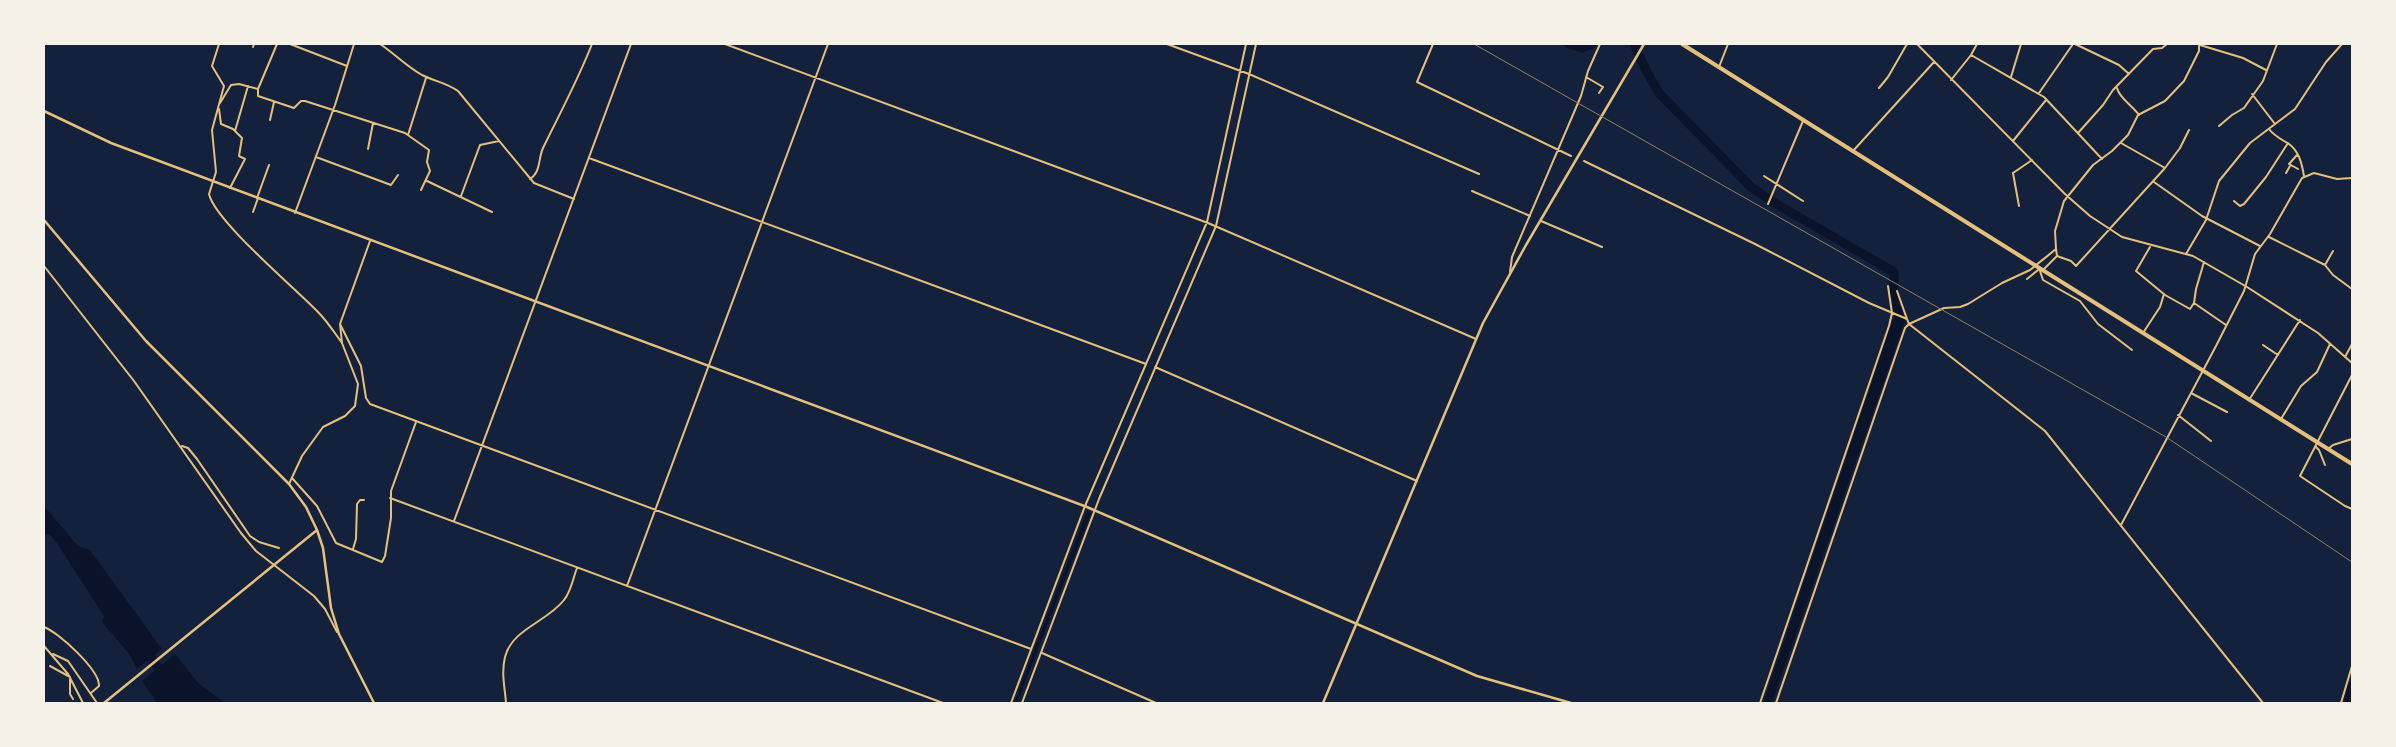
<svg xmlns="http://www.w3.org/2000/svg" width="2396" height="747" font-family="Lato,sans-serif">
  <rect width="100%" height="100%" fill="#14213d"/>
  <path fill="#0b132b" d="M 1890,282 L 1894,284 L 1905,321 L 1772,703 L 1763,703 L 1894,316 Z
    M 44,506 L 78,546 L 90,550 L 162,649 L 137,669 L 130,655 L 102,622 L 104,616 L 57,543 L 49,534 L 44,534 Z
    M 1087,511 L 1091,513 L 1017,703 L 1014,703 Z
    M 175,654 L 198,683 L 225,703 L 157,703 L 142,681 Z"/>
  <g fill="none" stroke-linecap="round" stroke-linejoin="round">
    <path stroke="#0b132b" stroke-width="9" d="M 1569,44 L 1582,48 L 1592,44
      M 1634,44 L 1647,72 L 1659,93 L 1751,187 L 1773,202 L 1894,272 C 1895,280 1892,286 1894,295
      M 145,650 L 164,675
      M 2348,703 L 2352,686"/>
    <path stroke="#e5c07b" stroke-width="2" d="M 219,44 L 212,66 L 224,86 L 212,130 L 216,172 L 209,194 C 215,221 295,288 318,312 C 327,321 334,332 342,343
      M 277,44 L 258,89 L 258,96 L 294,108 L 301,101 L 305,101 L 405,133 L 429,150 L 427,162 L 430,171 L 421,190
      M 290,44 L 347,66
      M 380,44 C 395,54 406,66 422,75 C 434,81 447,83 458,91 L 534,183 L 574,199
      M 725,44 L 1208,223 L 1476,339
      M 1167,44 L 1249,74 L 1479,174
      M 1433,44 L 1417,82 L 1571,156
      M 1917,44 L 2065,194 L 2090,216 L 2122,237 L 2193,256 L 2247,287 L 2318,333 L 2352,363
      M 2075,44 L 2119,65 L 2129,74
      M 2200,45 L 2243,58 L 2266,70
      M 253,47 L 254,44
      M 1971,55 L 2044,97 L 2102,159
      M 1719,67 L 1728,44
      M 1586,77 L 1603,87 L 1599,93
      M 2011,77 L 2021,44
      M 1951,80 L 1971,55 L 1977,44
      M 1879,88 L 1888,77 L 1907,44
      M 2117,88 C 2119,98 2133,106 2139,115
      M 2039,93 L 2073,44
      M 2252,94 L 2275,124
      M 220,103 L 231,85 L 239,84 L 258,89
      M 219,109 L 221,124 L 233,129 L 242,138 L 239,156 L 245,159 L 230,188
      M 270,120 L 274,102
      M 2219,126 L 2232,115 L 2244,108 L 2263,81 L 2277,44
      M 2269,129 C 2274,136 2281,139 2289,144 C 2299,151 2302,164 2304,176
      M 235,131 L 248,86
      M 2078,133 L 2103,105 L 2113,90 L 2153,49 L 2162,48 L 2167,44
      M 408,135 L 426,78
      M 2013,141 L 2046,100
      M 368,149 L 373,123
      M 1853,151 L 1934,62
      M 2297,155 L 2289,164 L 2298,169
      M 316,157 L 391,185 L 398,175
      M 589,158 L 1146,364
      M 1584,161 L 1755,244 L 1869,303 L 1907,319 L 1909,324 L 2045,431 L 2263,703
      M 2165,168 L 2180,148 L 2189,130
      M 2286,173 L 2290,166
      M 1764,176 L 1803,201
      M 530,179 C 541,172 538,159 543,148 C 560,113 578,80 592,44
      M 427,181 L 492,212
      M 2154,182 L 2202,216 L 2260,246
      M 1472,191 L 1530,216
      M 461,196 L 480,145 L 499,141
      M 257,198 L 269,165
      M 2234,201 L 2240,206 L 2244,204 L 2266,177 L 2288,143
      M 1768,204 L 1803,121
      M 2019,206 L 2013,173 L 2032,160
      M 253,212 L 258,198
      M 295,213 L 335,105 L 354,44
      M 1541,221 L 1602,247
      M 2269,237 L 2325,265 L 2333,275 L 2352,289
      M 370,241 L 340,324 L 361,366 L 366,398 L 370,404 L 1031,649
      M 2150,247 L 2136,271 L 2165,295 L 2190,309 L 2194,303
      M 2056,249 L 2055,231 L 2064,201 L 2093,165 L 2112,151 L 2128,135 L 2138,115 L 2165,101 L 2184,81 L 2199,51 L 2199,44
      M 2186,254 L 2206,220 L 2219,181 L 2250,143 L 2295,109 L 2326,62 L 2342,44
      M 2204,262 L 2196,289 L 2194,303 L 2226,325
      M 2325,265 L 2333,251
      M 44,266 L 134,381 L 241,533 L 256,551 L 314,596 L 325,609 L 337,632
      M 2039,268 L 2043,280 L 2080,301 L 2098,324 L 2132,350
      M 2043,270 L 2057,256
      M 1510,272 L 1512,257 L 1581,96 L 1588,71 L 1600,44
      M 2027,279 L 2038,270
      M 1897,291 L 1907,319
      M 2143,333 L 2160,307 L 2164,294
      M 2263,345 L 2278,355
      M 2345,357 L 2352,344
      M 1155,367 L 1417,481
      M 2352,375 L 2300,476 L 2345,506 L 2352,509
      M 2191,393 L 2227,412
      M 2249,400 L 2300,320
      M 2178,415 L 2211,441
      M 2281,419 L 2301,386 L 2317,372 L 2330,344
      M 182,446 L 188,448 L 197,459 L 250,536 L 259,542 L 279,548
      M 2316,447 L 2319,450 L 2325,465
      M 2328,449 L 2333,445 L 2352,439
      M 292,478 L 317,506 L 336,543 L 382,562 L 385,556 L 391,518 L 391,491 L 416,422
      M 289,484 L 302,456 L 323,427 L 345,416 L 355,406 L 358,384 L 342,343 L 340,324
      M 390,498 L 943,703
      M 454,521 L 631,44
      M 2121,525 L 2216,346 L 2244,291 L 2255,254 L 2270,234 L 2302,178 L 2314,173 L 2337,179 L 2352,178
      M 353,549 L 356,539 L 357,504 L 360,500 L 364,500
      M 627,586 L 828,44
      M 44,627 C 58,632 100,670 99,686 L 91,693
      M 44,646 L 68,674 L 83,703
      M 1042,653 L 1156,703
      M 53,654 L 68,661 L 97,703
      M 50,666 L 70,677 L 70,694 L 73,699
      M 506,703 C 505,688 501,673 505,657 C 512,629 547,622 564,600 C 571,592 573,578 577,568
      M 1011,703 L 1085,506 L 1207,222 L 1246,44
      M 1022,703 L 1099,499 L 1216,226 L 1256,44
      M 1760,703 L 1889,326 L 1892,313 L 1888,286
      M 1776,703 L 1905,328 L 1909,324 L 1944,308 L 1960,307 L 1968,304 L 2002,283 L 2030,270 L 2056,249 L 2057,256 L 2071,261 L 2076,266 L 2165,168 L 2121,143
      M 2341,703 L 2352,666"/>
    <path stroke="#e5c07b" stroke-width="2.5" d="M 44,111 L 111,143 L 1087,507 L 1477,676 L 1571,703
      M 44,220 L 146,341 L 289,484 L 306,507 L 317,530 L 323,548 L 331,608 L 339,634 L 374,703
      M 104,703 L 317,530
      M 1323,703 L 1483,323 L 1526,245 L 1644,44"/>
    <path stroke="#e5c07b" stroke-width="4" d="M 1682,44 L 2352,464"/>
    <path stroke="#918062" stroke-width="1" d="M 1474,44 L 2166,437 L 2352,562"/>
  </g>
  <rect width="2396" height="747" fill="none" stroke="#f6f1e7" stroke-width="90"/>
</svg>
